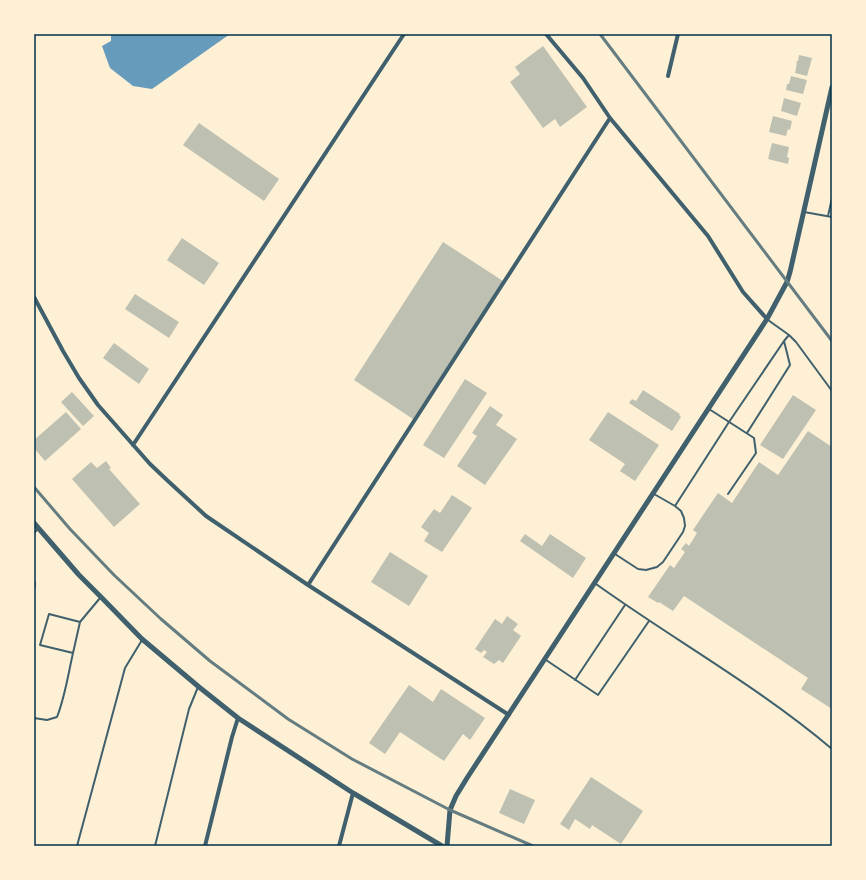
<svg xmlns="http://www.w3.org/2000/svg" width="866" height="880" font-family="'Fira Sans',sans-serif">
  <rect width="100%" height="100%" fill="#fdf0d5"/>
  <path fill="#669bbc" d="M 111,34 L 230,34 L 152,89 L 133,86 L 110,68 L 102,46 L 111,41 Z"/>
  <path fill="#bec0b2" d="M 543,46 L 587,107 L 560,127 L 555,119 L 543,128 L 510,82 L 520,74 L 515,67 Z
    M 799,55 L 812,58 L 807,76 L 795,73 L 797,63 L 796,63 L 797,61 L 798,61 Z
    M 791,76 L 807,80 L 803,94 L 786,90 L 787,84 L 789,84 Z
    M 784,98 L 801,103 L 797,116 L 781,111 Z
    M 773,116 L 792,121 L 790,130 L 788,129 L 786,136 L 769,132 Z
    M 199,123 L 279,179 L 264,201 L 183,145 Z
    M 772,143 L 789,147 L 787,157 L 789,158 L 788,164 L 768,159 Z
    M 182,238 L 219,263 L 204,285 L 167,260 Z
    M 443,242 L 503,281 L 413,419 L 354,380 Z
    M 135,294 L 179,322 L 169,338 L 125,309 Z
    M 114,343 L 149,369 L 139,384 L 103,358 Z
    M 465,379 L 487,393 L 444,458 L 423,445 Z
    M 643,390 L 680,414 L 679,415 L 681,417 L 672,431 L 629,403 L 632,399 L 636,401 Z
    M 72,392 L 94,416 L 83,426 L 61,402 Z
    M 793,395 L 816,410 L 783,459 L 760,445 Z
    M 490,406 L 503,415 L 496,425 L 517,439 L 485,485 L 457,466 L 477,436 L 472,433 Z
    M 66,412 L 81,429 L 45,461 L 34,448 L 34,440 Z
    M 608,412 L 659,445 L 635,481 L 620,471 L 625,464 L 589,440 Z
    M 808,431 L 832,447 L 832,709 L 801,689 L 808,678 L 684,596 L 673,611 L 659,602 L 658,603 L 648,597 L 670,565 L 674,568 L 685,552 L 681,549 L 686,543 L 689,546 L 697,533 L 693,530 L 718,493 L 732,503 L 759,462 L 778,475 Z
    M 106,461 L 111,468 L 109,469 L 140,504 L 114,527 L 72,479 L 91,462 L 97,468 Z
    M 452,495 L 472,508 L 442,552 L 424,541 L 429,533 L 421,527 L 434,509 L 440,513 Z
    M 525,534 L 542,546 L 550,534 L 586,558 L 573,578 L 520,541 Z
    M 390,552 L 428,576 L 409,606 L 371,582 Z
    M 507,616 L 518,624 L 513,630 L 521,636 L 503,663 L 499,660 L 494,664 L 483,657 L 487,652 L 484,650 L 481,653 L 475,649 L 495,619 L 502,624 Z
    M 409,685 L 433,702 L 441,689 L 485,718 L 470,740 L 463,734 L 444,761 L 400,732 L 385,754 L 369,743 Z
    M 591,777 L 643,811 L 621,844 L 592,825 L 590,829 L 575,819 L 569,830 L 560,824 Z
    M 510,789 L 535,800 L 524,824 L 499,813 Z"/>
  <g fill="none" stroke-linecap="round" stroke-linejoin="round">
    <path stroke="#3f606c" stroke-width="2" d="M 804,212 L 832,217
      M 828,216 L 832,198
      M 768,320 L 789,335 L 796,342 L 832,391
      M 784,341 L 789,335
      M 709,409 L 754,438 L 756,453 L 728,494
      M 675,506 L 729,422 L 784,341 L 790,365 L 747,433
      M 34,533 L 38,529
      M 615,554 L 638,569 L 646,570 L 657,567 L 663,562 L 683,532 L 685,526 L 684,518 L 681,511 L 675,506 L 654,494
      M 34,582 L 35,583 L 34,590
      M 596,584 C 674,640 759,687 832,749
      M 80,622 L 73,653 L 40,645 L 49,614 L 80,622 L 100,598
      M 546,660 L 598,695 L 649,621
      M 575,680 L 625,605
      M 34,718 L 47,720 L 57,717 C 65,697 68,675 73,653
      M 77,846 L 125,668 L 142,640
      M 155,846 L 189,709 L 198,687"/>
    <path stroke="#3f606c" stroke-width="4" d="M 546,34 L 583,78 L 610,118 L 708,236 L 743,292 L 767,319
      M 668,76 L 678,34
      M 34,297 L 63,351 L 79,378 L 98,405 L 150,464 L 168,481 L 206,516 L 308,585 L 509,715
      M 133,445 L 404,34
      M 308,585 L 610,118
      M 205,846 L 232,737 L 238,718
      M 339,846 L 353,793"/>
    <path stroke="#3f606c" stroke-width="5" d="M 34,523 L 79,575 L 101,597 L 142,639 L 199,687 L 238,718 L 353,793 L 442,846
      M 447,846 L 450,810 L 456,796 L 467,778 L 767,319 L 787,282 L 790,272 L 832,87"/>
    <path stroke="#657d81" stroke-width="3" d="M 600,34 L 832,341
      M 34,487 L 70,529 L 114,575 L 161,619 L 210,661 L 288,719 L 352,759 L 450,810 L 533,846"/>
  </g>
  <rect width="866" height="880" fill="none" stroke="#fdf0d5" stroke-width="70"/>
  <rect x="35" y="35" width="796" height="810" fill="none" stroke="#003049" stroke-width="1.5"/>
</svg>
